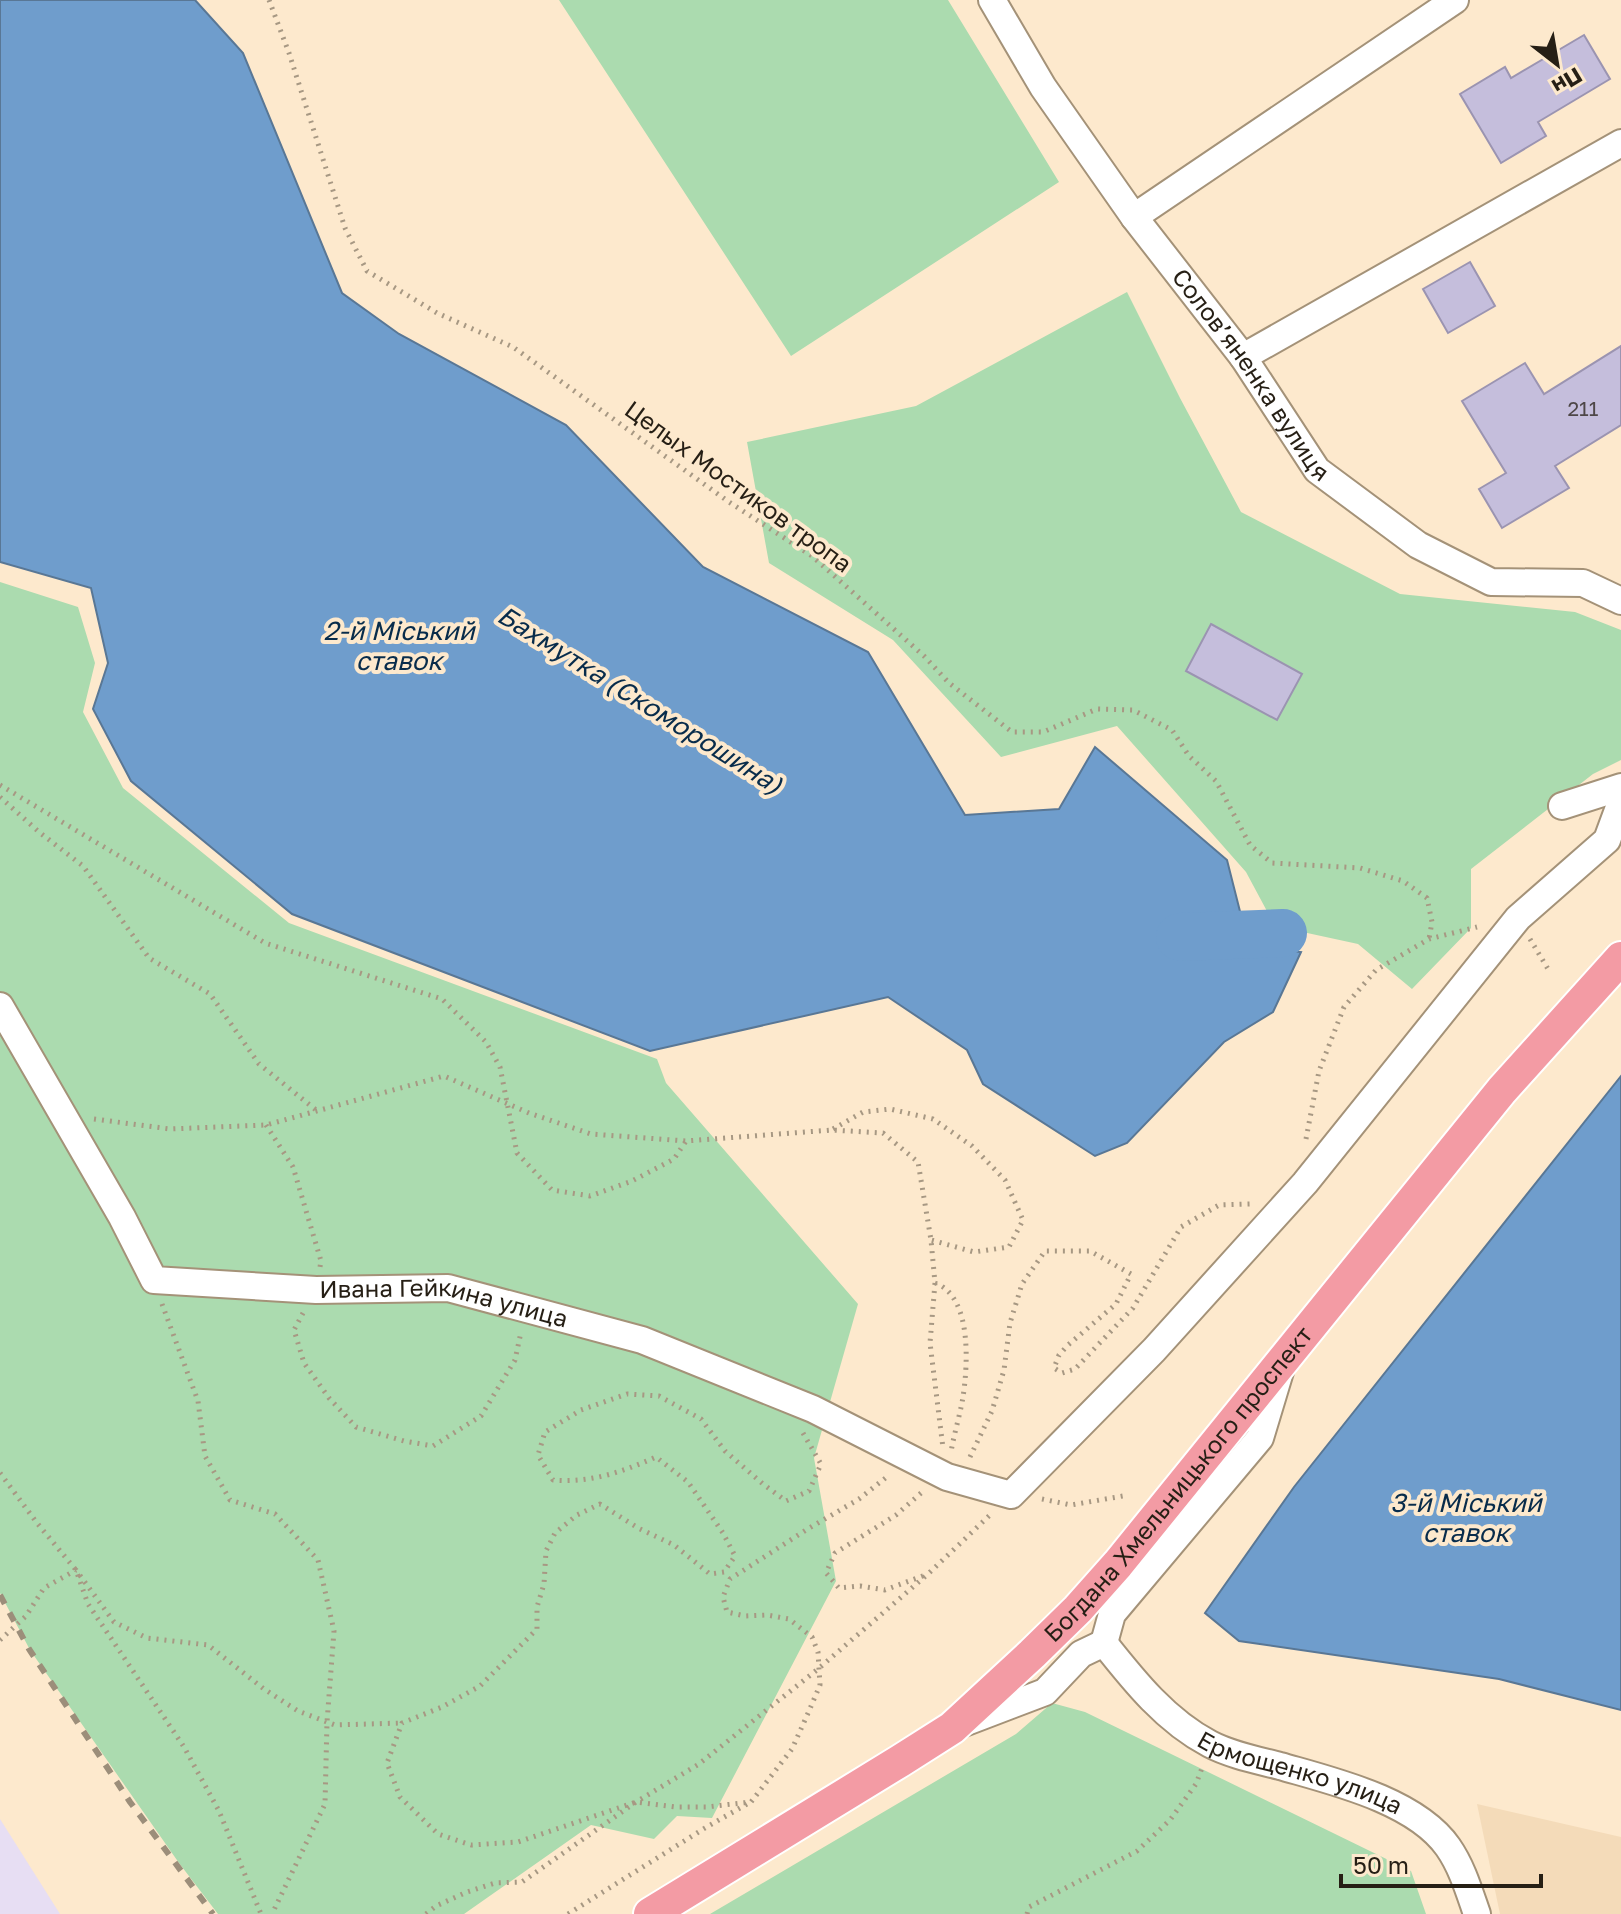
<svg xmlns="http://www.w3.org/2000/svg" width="1621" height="1914" font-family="'Golos Text',sans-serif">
  <rect width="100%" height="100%" fill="#fde9cd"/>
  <path fill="#f4dbb9" d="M 1477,1804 L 1621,1837 L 1621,1914 L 1500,1914 Z"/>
  <path fill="#e7def3" d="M 0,1819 L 60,1914 L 0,1914 Z"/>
  <path fill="#abdbaf" d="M 559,0 L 948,0 L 1059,182 L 791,356 Z
    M 1127,292 L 1180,398 L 1241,512 L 1400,594 L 1575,612 L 1621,630 L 1621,760 L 1593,774 L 1471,869 L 1471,928 L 1412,989 L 1358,944 L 1275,926 L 1246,872 L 1117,726 L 1001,757 L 893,640 L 769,563 L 747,442 L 916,406 Z
    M 0,582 L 78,607 L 95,663 L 83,712 L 123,788 L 289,923 L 657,1059 L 666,1083 L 858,1304 L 814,1458 L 836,1581 L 712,1818 L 677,1816 L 654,1839 L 591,1825 L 464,1914 L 218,1914 L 179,1863 L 30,1650 L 0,1593 Z
    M 1052,1703 L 1085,1712 L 1411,1871 L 1426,1914 L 710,1914 L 1016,1734 Z"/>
  <path fill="#6f9dcc" stroke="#597795" stroke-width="2" d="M 0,0 L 195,0 L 243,53 L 342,293 L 399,334 L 566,425 L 703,567 L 868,652 L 965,815 L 1059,809 L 1095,747 L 1227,860 L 1249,947 L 1301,952 L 1273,1012 L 1224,1042 L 1127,1143 L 1095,1156 L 983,1084 L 967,1050 L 888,997 L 650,1051 L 292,914 L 131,781 L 93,709 L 108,663 L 91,588 L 0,562 Z
    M 1621,1076 L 1621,1710 L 1499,1679 L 1239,1641 L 1205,1613 L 1294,1487 Z"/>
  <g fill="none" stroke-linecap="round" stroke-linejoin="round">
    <path stroke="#6f9dcc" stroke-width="48" d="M 1180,937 L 1283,933"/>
  </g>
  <path fill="#c5bedc" stroke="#9b94b1" stroke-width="2" d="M 1584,35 L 1610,79 L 1538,122 L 1546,136 L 1501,163 L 1460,94 L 1505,67 L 1511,78 Z
    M 1470,262 L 1495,306 L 1448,333 L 1423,289 Z
    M 1621,346 L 1621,425 L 1555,466 L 1569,488 L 1502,528 L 1479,489 L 1506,473 L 1462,401 L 1525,363 L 1544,394 Z
    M 1211,624 L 1302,674 L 1277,720 L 1186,671 Z"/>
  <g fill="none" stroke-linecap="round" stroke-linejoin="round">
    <defs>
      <g id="minor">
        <path id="s1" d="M 992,0 L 1043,87 L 1134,217 L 1243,357 L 1317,470 L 1418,545 L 1491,582 L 1583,583 L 1621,601"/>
        <path d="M 1134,217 L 1455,0"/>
        <path d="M 1243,357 L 1621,143"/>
        <path d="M 1562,806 L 1621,787"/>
        <path id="s2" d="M 0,1006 L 122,1217 L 154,1280 L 316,1290 L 448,1288 L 642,1340 L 813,1409 L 947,1477 L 1011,1495 L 1154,1350 L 1305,1183 L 1518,918 L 1607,840 L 1621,802"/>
        <path id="s3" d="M 1104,1643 C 1134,1681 1166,1721 1210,1744 C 1231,1755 1257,1760 1280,1766 C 1332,1781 1415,1800 1448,1847 C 1462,1867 1469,1891 1477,1914"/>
        <path d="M 1104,1643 L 1112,1614 L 1260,1438 L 1282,1365"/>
        <path d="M 961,1724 L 1045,1692 L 1081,1654 L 1104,1643"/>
      </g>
      <g id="major">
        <path id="s4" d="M 650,1914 L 900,1761 L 952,1728 L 1032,1654 L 1078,1609 L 1118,1564 L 1502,1090 L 1621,958"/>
      </g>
    </defs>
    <use href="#minor" stroke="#a49278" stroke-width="30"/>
    <use href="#major" stroke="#fff" stroke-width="36"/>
    <path stroke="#a79883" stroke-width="5" stroke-dasharray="2 6" stroke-linecap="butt" d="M 269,0 L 289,53 L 345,228 L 367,271 L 437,313 L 513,347 L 729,502 L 812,556 L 924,656 L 949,683 L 1012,732 L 1043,732 L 1097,709 L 1133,710 L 1172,730 L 1189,756 L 1216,781 L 1250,845 L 1272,863 L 1360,868 L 1403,881 L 1427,898 L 1432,922 L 1429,939
      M 0,785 L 265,943 L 442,999 L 486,1042 L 500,1067 L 517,1153 L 552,1190 L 590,1196 L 632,1181 L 674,1159 L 686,1141
      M 0,797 L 39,832 L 83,866 L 149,958 L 210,994 L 259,1064 L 316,1110
      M 1530,939 L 1548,969
      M 94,1119 L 170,1129 L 266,1125 L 444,1076 L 529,1113 L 591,1134 L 686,1141 L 832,1130 L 883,1133 L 918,1162 L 931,1240 L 935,1283 L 930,1343 L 943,1448
      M 266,1125 L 293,1167 L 321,1261 L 320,1267
      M 833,1129 L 863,1112 L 890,1109 L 933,1119 L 972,1146 L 1005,1180 L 1023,1220 L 1009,1247 L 974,1252 L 931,1240
      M 1306,1139 L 1319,1071 L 1344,1007 L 1376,970 L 1429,939 L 1477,927
      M 935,1283 C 972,1296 968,1364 963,1397 C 960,1415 954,1434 951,1452
      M 162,1304 L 198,1401 L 205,1456 L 230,1500 L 275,1514 L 318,1560 L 334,1631 L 327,1722 L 325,1804 L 272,1914
      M 303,1313 L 294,1330 L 304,1363 L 329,1398 L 356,1427 L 404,1441 L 433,1446 L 481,1416 L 515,1360 L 521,1332
      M 803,1433 L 821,1464 L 809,1491 L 786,1501 L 763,1484 L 725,1451 L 701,1419 L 659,1396 L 627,1394 L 581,1410 L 545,1432 L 538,1455 L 553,1480 C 591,1483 622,1472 656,1457 L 688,1482 L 723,1533 L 735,1556 L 724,1572 L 710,1574 L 674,1545 L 638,1528 L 600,1504 L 577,1515 L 555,1533 L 546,1551 L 544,1584 L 537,1607 L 537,1629 L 480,1686 L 442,1707 L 402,1723 L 387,1763 L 400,1797 L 438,1834 L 471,1845 L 518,1842 L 636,1802 L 675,1807 L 706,1807 L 751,1802 L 792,1749 L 809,1711 L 820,1685 L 818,1652 L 812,1637 L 789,1619 L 767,1615 L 745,1616 L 727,1612 L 723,1597 L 730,1579 L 806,1530 L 859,1499 L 888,1476
      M 970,1457 L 992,1411 L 1004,1370 L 1010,1323 L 1022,1284 L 1045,1251 L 1090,1251 L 1131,1274 L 1116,1304 L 1068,1345 L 1059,1355 L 1054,1368 L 1062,1373 L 1075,1369 L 1133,1308 L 1181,1227 L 1219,1205 L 1251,1204
      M 0,1473 L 37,1523 L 76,1570 L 88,1604 L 184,1747 L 219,1811 L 261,1914
      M 921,1493 L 896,1515 L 835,1553 L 826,1573 L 839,1588 L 860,1586 L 885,1590 L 928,1574
      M 1042,1499 L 1071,1505 L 1123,1496
      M 0,1640 L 26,1616 L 44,1588 L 76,1570 L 114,1622 L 147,1638 L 208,1645 L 264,1689 L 298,1711 L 335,1725 L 402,1723
      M 426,1914 L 436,1906 L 467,1892 L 495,1883 L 522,1882 L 636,1802 L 699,1764 L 818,1669 L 928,1574 L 991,1514
      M 568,1914 L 705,1828 L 747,1804
      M 1027,1914 L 1029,1907 L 1137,1851 L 1170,1820 L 1196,1784 L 1202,1768"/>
    <use href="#minor" stroke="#fff" stroke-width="26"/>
    <use href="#major" stroke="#f39ba4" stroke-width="32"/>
    <path stroke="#9c8e7a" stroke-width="6" stroke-dasharray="10 10" stroke-linecap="butt" d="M 0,1595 L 29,1649 L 130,1802 L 213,1914"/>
  </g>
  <g text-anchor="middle" stroke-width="8" stroke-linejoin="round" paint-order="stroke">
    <g font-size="20" fill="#4e4747">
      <text x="1583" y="416">211</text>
    </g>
    <g font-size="24" fill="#261f15" stroke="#fde9cd">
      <text dy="8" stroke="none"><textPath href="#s1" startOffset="456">Солов’яненка вулиця</textPath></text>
      <text transform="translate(738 487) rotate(36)" y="8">Целых Мостиков тропа</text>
      <text dy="8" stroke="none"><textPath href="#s2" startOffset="606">Ивана Гейкина улица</textPath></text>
      <text dy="8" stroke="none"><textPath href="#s4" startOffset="688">Богдана Хмельницького проспект</textPath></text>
      <text dy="8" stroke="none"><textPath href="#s3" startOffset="242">Ермощенко улица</textPath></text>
    </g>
    <g font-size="26" font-style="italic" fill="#082c4b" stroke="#fde9cd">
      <text x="399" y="640">2-й Міський<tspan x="399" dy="30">ставок</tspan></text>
      <text transform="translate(640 700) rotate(32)" y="9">Бахмутка (Скоморошина)</text>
      <text x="1466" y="1512">3-й Міський<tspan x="1466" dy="30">ставок</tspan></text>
    </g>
  </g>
  <g transform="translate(1557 64) rotate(149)" stroke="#fde9cd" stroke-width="6" paint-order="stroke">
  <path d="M0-6L14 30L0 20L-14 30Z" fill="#261f15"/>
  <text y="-12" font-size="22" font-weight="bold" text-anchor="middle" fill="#261f15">Пн</text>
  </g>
  <path d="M1341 1874v12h200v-12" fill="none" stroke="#261f15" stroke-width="4"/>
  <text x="1353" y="1874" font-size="24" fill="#261f15" stroke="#fde9cd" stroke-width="6" paint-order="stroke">50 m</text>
</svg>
